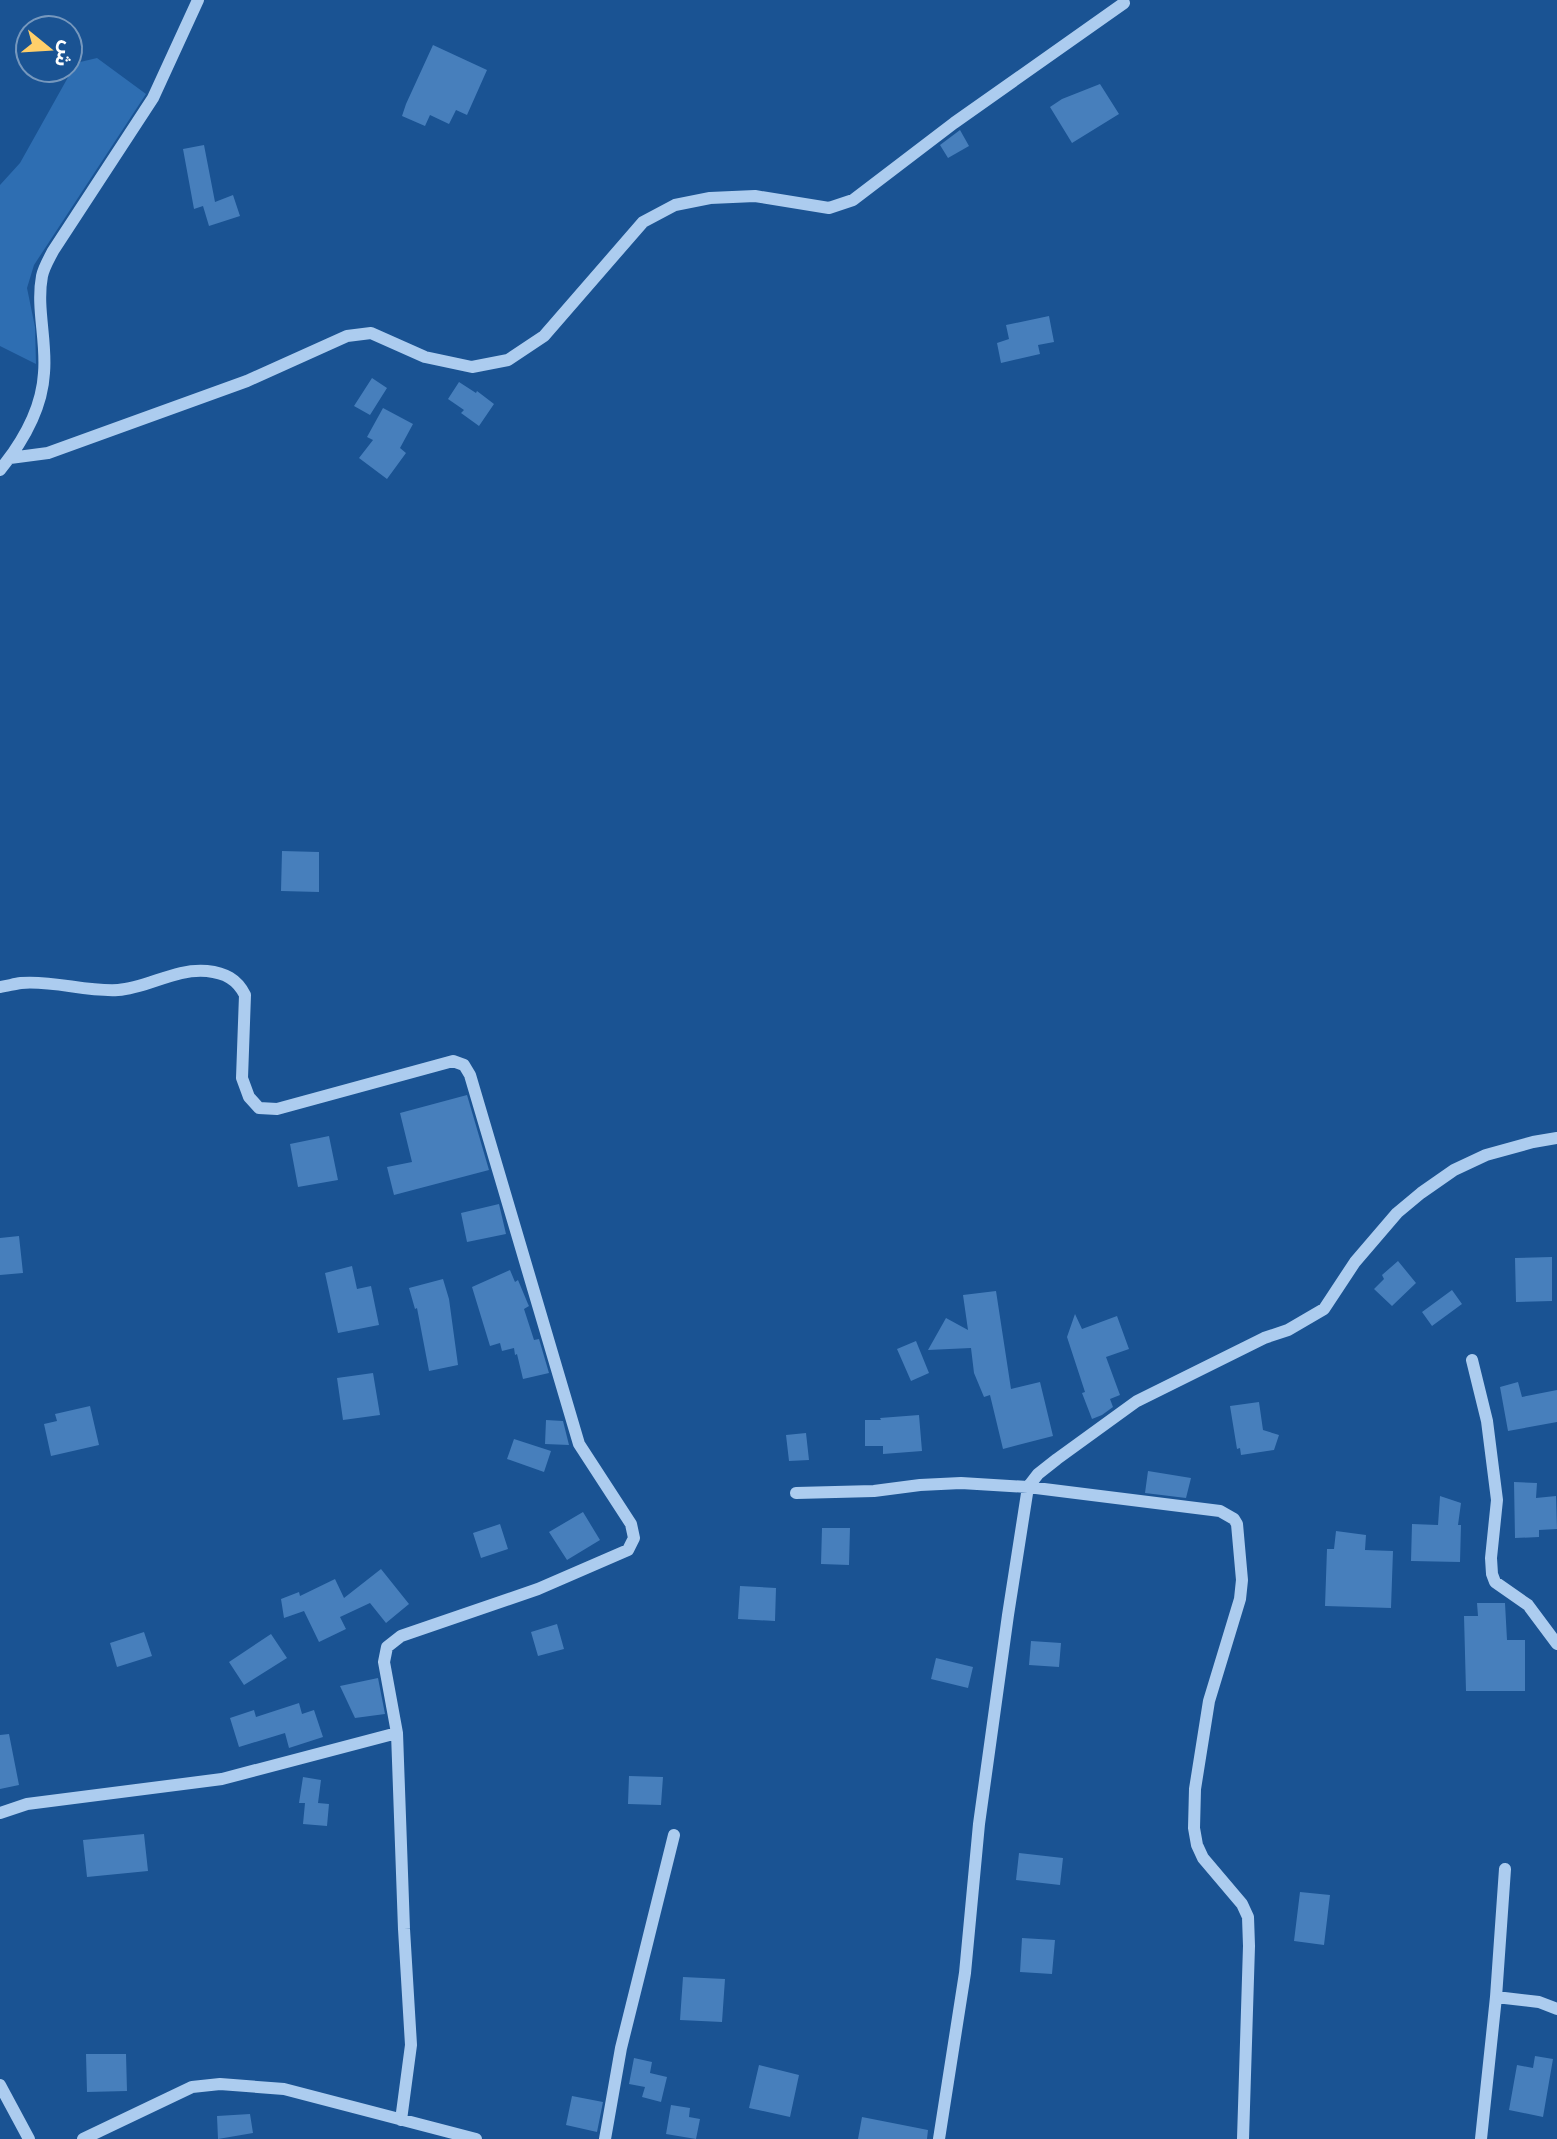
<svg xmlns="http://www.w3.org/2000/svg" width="1557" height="2139" font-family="'IBM Plex Sans','Noto Sans Arabic',sans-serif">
  <rect width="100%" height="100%" fill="#1a5393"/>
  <path fill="#2e6eb2" d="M 97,58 L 146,94 L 34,265 L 27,288 L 35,327 L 36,364 L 0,346 L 0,185 L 20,163 L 76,63 Z"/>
  <path fill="#477fbc" d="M 433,45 L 487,70 L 467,115 L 456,110 L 449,124 L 430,115 L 425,126 L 402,116 L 406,104 Z
    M 1100,84 L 1119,114 L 1072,143 L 1050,107 L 1062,99 Z
    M 960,130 L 969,146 L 948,158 L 940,145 Z
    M 204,145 L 215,202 L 233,195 L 240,216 L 209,226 L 203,206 L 194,209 L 183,149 Z
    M 1049,316 L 1054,342 L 1038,345 L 1040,354 L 1001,363 L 997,343 L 1009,339 L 1006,325 Z
    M 372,378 L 387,388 L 370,415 L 354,406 Z
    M 459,382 L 476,393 L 477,391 L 494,404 L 479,426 L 461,413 L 464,410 L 448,399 Z
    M 383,408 L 413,424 L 400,448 L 406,453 L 387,479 L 359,458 L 373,440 L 367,437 Z
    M 282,851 L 319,852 L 319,892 L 281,891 Z
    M 467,1095 L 489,1170 L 394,1195 L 387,1167 L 412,1162 L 400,1113 Z
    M 329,1136 L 338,1180 L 298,1187 L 290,1144 Z
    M 499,1204 L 506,1234 L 467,1242 L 461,1213 Z
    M 19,1236 L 23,1273 L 0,1275 L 0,1238 Z
    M 1552,1257 L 1552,1301 L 1516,1302 L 1515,1258 Z
    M 1398,1261 L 1416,1283 L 1392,1306 L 1374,1289 L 1384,1279 L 1382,1275 Z
    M 352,1266 L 357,1289 L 371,1286 L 379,1325 L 338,1333 L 325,1273 Z
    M 510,1270 L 515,1282 L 518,1280 L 528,1304 L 529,1306 L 524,1309 L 534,1340 L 539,1339 L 549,1373 L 523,1379 L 517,1354 L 515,1355 L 514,1348 L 502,1351 L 500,1343 L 490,1346 L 472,1287 Z
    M 443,1279 L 449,1299 L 458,1365 L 429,1371 L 417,1308 L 415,1309 L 409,1288 Z
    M 1452,1290 L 1462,1304 L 1432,1326 L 1422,1312 Z
    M 996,1291 L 1011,1389 L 1040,1382 L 1053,1436 L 1003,1449 L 990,1395 L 984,1397 L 974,1373 L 971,1348 L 928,1350 L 946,1318 L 968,1330 L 963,1295 Z
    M 1075,1314 L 1082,1329 L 1117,1316 L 1129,1349 L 1106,1357 L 1120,1395 L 1110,1399 L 1113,1407 L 1102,1415 L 1092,1419 L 1082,1393 L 1085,1392 L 1067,1337 Z
    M 916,1341 L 929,1373 L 911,1381 L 897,1349 Z
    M 373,1373 L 380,1415 L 343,1420 L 337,1378 Z
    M 1518,1382 L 1522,1397 L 1557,1390 L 1557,1422 L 1508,1431 L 1500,1387 Z
    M 1259,1402 L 1263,1430 L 1279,1435 L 1274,1450 L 1241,1455 L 1240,1448 L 1237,1449 L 1230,1406 Z
    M 90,1406 L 99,1445 L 51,1456 L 44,1424 L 57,1421 L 55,1414 Z
    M 919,1415 L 922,1451 L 883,1454 L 883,1446 L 865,1446 L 865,1420 L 881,1420 L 880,1418 Z
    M 546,1420 L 563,1421 L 569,1445 L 545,1444 Z
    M 806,1433 L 809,1460 L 789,1461 L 786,1435 Z
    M 514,1439 L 551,1451 L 544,1472 L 507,1459 Z
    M 1148,1471 L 1191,1478 L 1186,1498 L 1145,1493 Z
    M 1514,1482 L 1537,1483 L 1536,1498 L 1556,1496 L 1557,1529 L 1539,1530 L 1539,1537 L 1515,1538 Z
    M 1440,1496 L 1461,1503 L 1458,1525 L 1461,1525 L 1460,1562 L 1411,1561 L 1412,1524 L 1438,1525 Z
    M 583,1512 L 600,1540 L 567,1560 L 549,1532 Z
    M 500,1524 L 508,1549 L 481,1558 L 473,1533 Z
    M 822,1528 L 850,1528 L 849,1565 L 821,1564 Z
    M 1336,1531 L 1366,1535 L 1365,1550 L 1393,1551 L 1391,1608 L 1325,1606 L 1327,1549 L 1334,1549 Z
    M 381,1569 L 409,1604 L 386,1623 L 370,1603 L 340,1617 L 346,1629 L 319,1642 L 304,1611 L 284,1618 L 281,1599 L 299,1592 L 300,1596 L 335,1579 L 344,1598 Z
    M 740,1586 L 776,1588 L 775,1621 L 738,1619 Z
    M 1477,1603 L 1505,1603 L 1507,1640 L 1525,1640 L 1525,1691 L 1466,1691 L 1464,1616 L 1478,1616 Z
    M 557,1624 L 564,1649 L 538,1656 L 531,1632 Z
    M 144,1632 L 152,1656 L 117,1667 L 110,1643 Z
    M 271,1634 L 287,1658 L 244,1685 L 229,1662 Z
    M 1031,1641 L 1061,1643 L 1059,1667 L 1029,1665 Z
    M 936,1658 L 973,1667 L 968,1688 L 931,1679 Z
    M 378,1678 L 385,1714 L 355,1718 L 340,1686 Z
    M 299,1703 L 302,1714 L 314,1710 L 323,1737 L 289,1748 L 285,1733 L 239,1747 L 230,1718 L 254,1710 L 256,1717 Z
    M 9,1734 L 19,1785 L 0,1789 L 0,1735 Z
    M 629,1776 L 663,1777 L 661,1805 L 628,1804 Z
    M 303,1777 L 321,1780 L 318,1803 L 329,1804 L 327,1826 L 303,1824 L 305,1803 L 299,1803 Z
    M 144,1834 L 148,1871 L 87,1877 L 83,1840 Z
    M 1019,1853 L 1063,1858 L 1060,1885 L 1016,1880 Z
    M 1300,1892 L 1330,1895 L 1324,1945 L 1294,1941 Z
    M 1022,1938 L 1055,1940 L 1052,1974 L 1020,1972 Z
    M 683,1977 L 725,1979 L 722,2022 L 680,2020 Z
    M 86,2054 L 126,2054 L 127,2091 L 87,2092 Z
    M 1535,2056 L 1553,2059 L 1543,2117 L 1509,2110 L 1517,2065 L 1533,2068 Z
    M 634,2058 L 652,2062 L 650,2073 L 667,2077 L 661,2102 L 642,2097 L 645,2087 L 629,2084 Z
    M 759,2065 L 799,2075 L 790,2117 L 749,2108 Z
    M 572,2096 L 603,2102 L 597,2132 L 566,2125 Z
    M 671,2105 L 690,2108 L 689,2117 L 700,2119 L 696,2139 L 666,2134 Z
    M 250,2114 L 253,2133 L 218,2139 L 217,2116 Z
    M 862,2117 L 928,2130 L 927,2139 L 858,2139 Z"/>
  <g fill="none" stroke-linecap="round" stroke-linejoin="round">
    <path stroke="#acccef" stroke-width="12" d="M 10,458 L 48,453 L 247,381 L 347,336 L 371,333 L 425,357 L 472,367 L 508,360 L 544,336 L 643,222 L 675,205 L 710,198 L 755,196 L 829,208 L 853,200 L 954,123 L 1124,3
      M 0,470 C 22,443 42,408 44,373 C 47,341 36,308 42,276 C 44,267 49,259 53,251 L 153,98 L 198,0
      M 0,987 C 7,986 14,984 21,983 C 53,980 86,992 118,990 C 148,988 175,968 207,971 C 225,973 237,979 245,995 L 242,1078 L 249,1097 L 259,1108 L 277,1109 L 453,1061 L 464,1065 L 470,1075 L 579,1444 L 631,1524 L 634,1538 L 628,1550 L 538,1589 L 401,1636 L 387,1647 L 384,1662 L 397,1733 L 222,1779 L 27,1804 L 0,1813
      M 1472,1360 L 1487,1421 L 1497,1500 L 1491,1558 L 1492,1574 L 1495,1582 L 1528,1605 L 1557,1644
      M 796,1493 L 874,1491 L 920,1485 L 961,1483 L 1028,1487 L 1220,1511 L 1234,1519 L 1237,1524 L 1242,1580 L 1240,1599 L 1209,1701 L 1195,1789 L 1194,1828 L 1197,1845 L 1203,1858 L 1242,1904 L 1248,1917 L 1249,1946 L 1243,2139
      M 397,1733 L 404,1929 L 411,2045 L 401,2120
      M 1496,1997 L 1539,2002 L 1557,2009
      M 0,2085 L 29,2139
      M 83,2139 L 192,2087 L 220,2084 L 284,2089 L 476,2139
      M 605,2139 L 621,2048 L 674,1835
      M 939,2139 L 965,1973 L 979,1824 L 1008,1615 L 1028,1487 L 1038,1474 L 1057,1459 L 1137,1401 L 1264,1338 L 1288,1330 L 1324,1309 L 1355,1262 L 1397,1213 L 1421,1193 L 1454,1170 L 1486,1155 L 1533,1142 L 1557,1138
      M 1481,2139 L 1496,1997 L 1505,1869"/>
  </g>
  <g transform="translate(49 49) rotate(108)"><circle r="33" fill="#1a5393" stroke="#7698be" stroke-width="2"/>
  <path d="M0-5L12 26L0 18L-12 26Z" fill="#ffcf6a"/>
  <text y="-10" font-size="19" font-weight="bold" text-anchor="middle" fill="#ffffff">ش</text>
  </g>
</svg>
